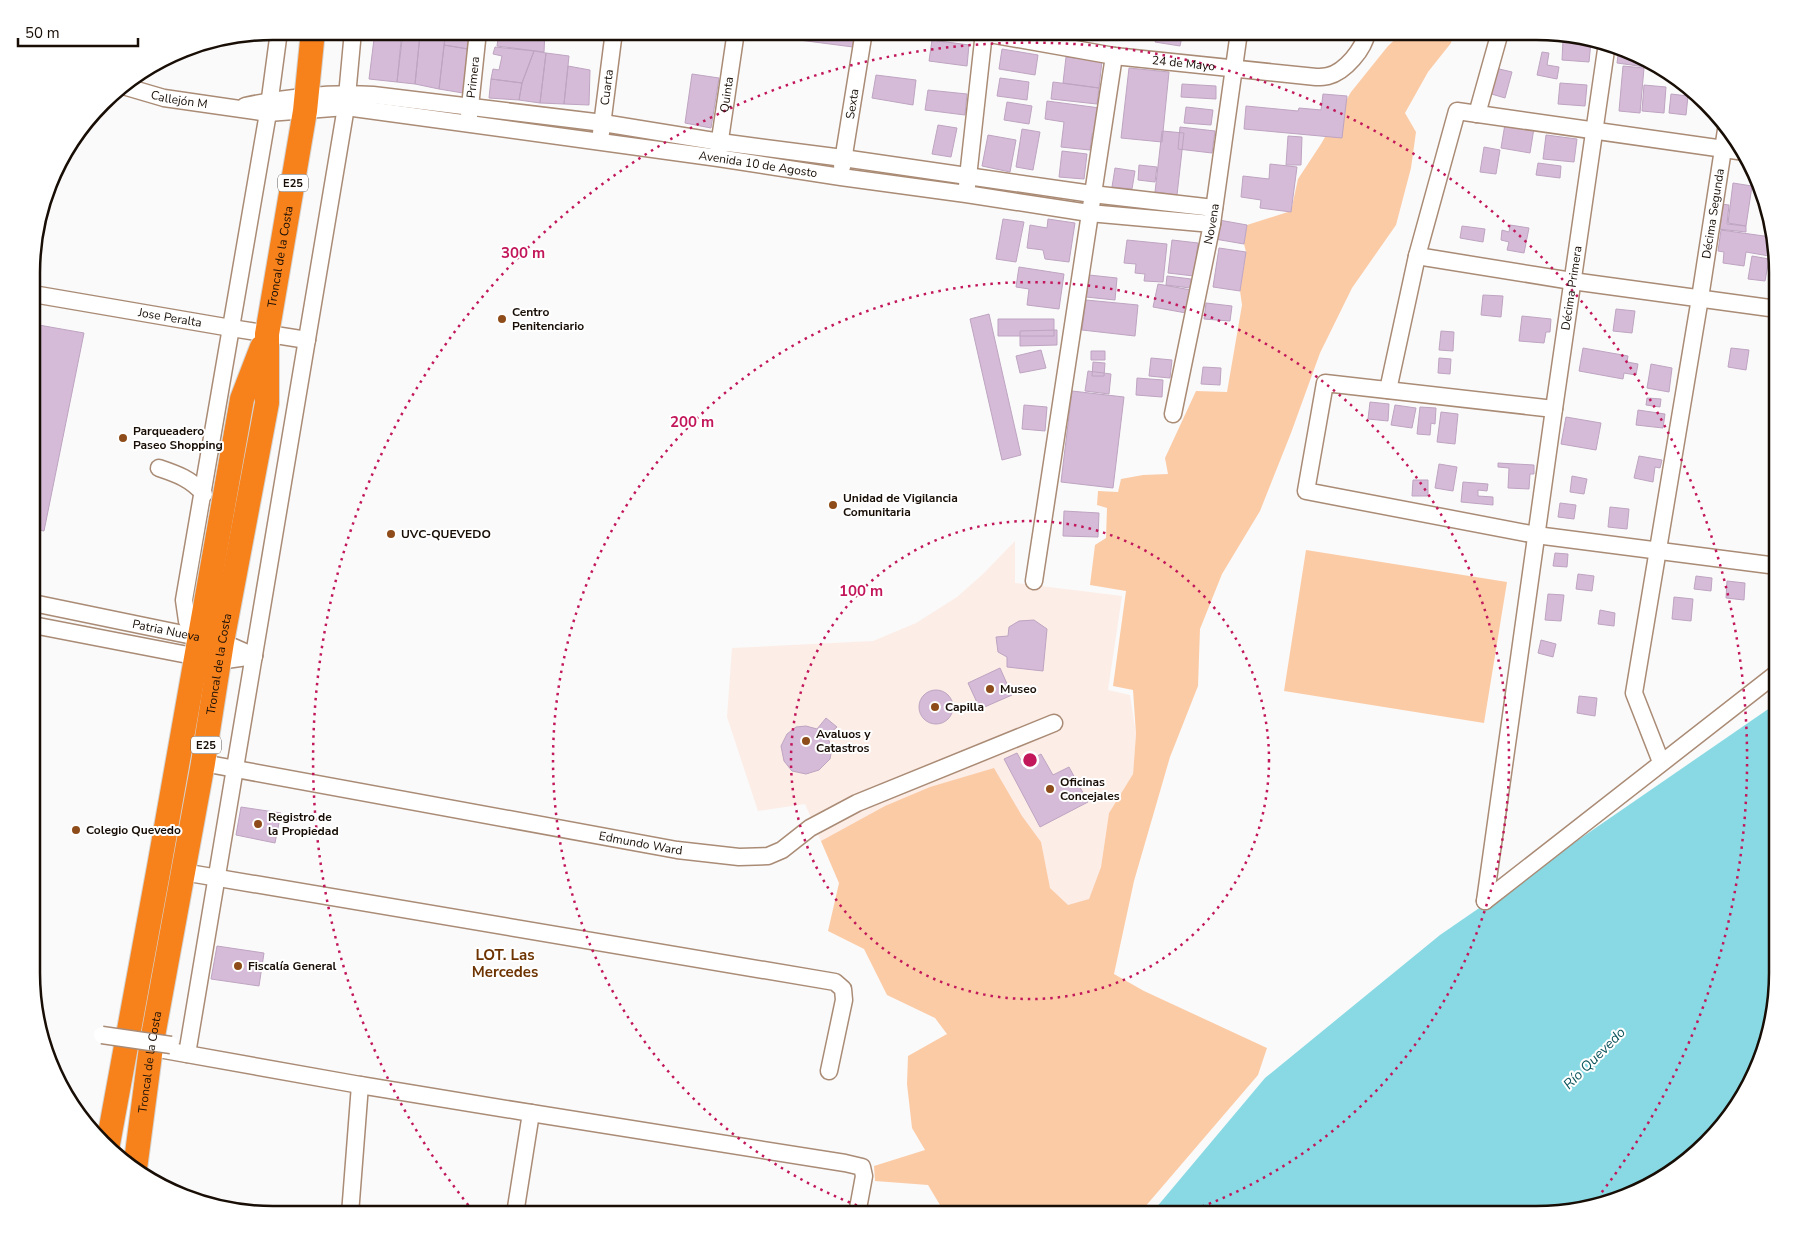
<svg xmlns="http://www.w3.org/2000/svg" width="1809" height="1246" font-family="'Nunito Sans',sans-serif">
  <rect width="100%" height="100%" fill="#fafafa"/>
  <path fill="#fcede7" d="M 1015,541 L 1015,583 L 1122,596 L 1108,690 L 1130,695 L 1136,734 L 1133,774 L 1109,813 L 1101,867 L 1089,899 L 1061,920 L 839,883 L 805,804 L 758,811 L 727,717 L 732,648 L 873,641 L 916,623 L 957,597 L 983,574 Z"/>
  <path fill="#fbcba6" d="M 1403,32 L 1454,32 L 1451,43 L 1428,72 L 1405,113 L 1416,132 L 1411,168 L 1396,225 L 1352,288 L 1320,353 L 1291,433 L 1260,511 L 1222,574 L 1200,629 L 1198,686 L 1170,757 L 1134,881 L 1114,974 L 1144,991 L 1267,1048 L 1258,1075 L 1138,1215 L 941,1215 L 943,1210 L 928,1185 L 875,1181 L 874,1166 L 925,1150 L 912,1128 L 907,1084 L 908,1056 L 947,1034 L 935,1018 L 887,995 L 864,949 L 828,931 L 839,883 L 821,841 L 885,806 L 930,787 L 994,768 L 1022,816 L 1041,842 L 1050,888 L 1068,905 L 1089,899 L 1101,867 L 1109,813 L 1133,774 L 1136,734 L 1133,690 L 1113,686 L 1126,591 L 1090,585 L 1095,545 L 1106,538 L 1107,508 L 1097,505 L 1098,491 L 1118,492 L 1121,479 L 1143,475 L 1168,474 L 1165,458 L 1196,391 L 1227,392 L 1242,305 L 1240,291 L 1246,252 L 1244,244 L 1247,225 L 1291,211 L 1298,179 L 1321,144 L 1351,92 L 1388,46 Z
    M 1306,550 L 1507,582 L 1484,723 L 1284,691 Z"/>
  <path fill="#88d9e3" d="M 1777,703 L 1777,988 L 1765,1051 L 1728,1120 L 1643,1190 L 1536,1215 L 1150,1215 L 1265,1078 L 1440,935 Z"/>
  <path fill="#d5bbd8" stroke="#bea4c1" d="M 375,31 L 402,31 L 397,82 L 369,79 Z
    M 409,31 L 469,31 L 468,49 L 444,45 L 445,38 L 409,34 Z
    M 499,31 L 545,31 L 544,52 L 497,46 Z
    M 800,31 L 854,31 L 853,47 L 799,40 Z
    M 403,32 L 420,35 L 415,84 L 397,82 Z
    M 1076,32 L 1096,32 L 1096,37 L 1075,35 Z
    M 1139,32 L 1154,32 L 1154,39 L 1139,38 Z
    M 1157,32 L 1183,32 L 1180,46 L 1155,42 Z
    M 420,35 L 445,38 L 439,89 L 415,84 Z
    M 932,40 L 969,45 L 967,66 L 929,61 Z
    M 1563,40 L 1591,42 L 1589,62 L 1562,60 Z
    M 444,45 L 468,49 L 463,93 L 439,89 Z
    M 495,47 L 534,51 L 522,83 L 491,79 L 493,69 L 499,70 L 502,56 L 493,54 Z
    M 1619,48 L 1621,48 L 1660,69 L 1617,63 Z
    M 1002,49 L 1038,55 L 1035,75 L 999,69 Z
    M 534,51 L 546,53 L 540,103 L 519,100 L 522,83 Z
    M 1542,52 L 1549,53 L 1547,65 L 1559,67 L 1557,79 L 1537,75 Z
    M 546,53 L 569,56 L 564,104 L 540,103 Z
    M 1066,57 L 1102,61 L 1099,88 L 1063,83 Z
    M 568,66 L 590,70 L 589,105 L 564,104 Z
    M 1623,66 L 1644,68 L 1640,113 L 1619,111 Z
    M 1129,68 L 1169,72 L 1162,142 L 1121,138 Z
    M 1495,68 L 1512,72 L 1505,98 L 1488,93 Z
    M 692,74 L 719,78 L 711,128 L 685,123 Z
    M 876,75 L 916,80 L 913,105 L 872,98 Z
    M 1000,78 L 1029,82 L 1027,100 L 997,96 Z
    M 491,79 L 522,83 L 519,100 L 489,98 Z
    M 1053,82 L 1099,88 L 1097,104 L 1051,99 Z
    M 1560,83 L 1587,85 L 1585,106 L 1558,104 Z
    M 1182,84 L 1216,86 L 1216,99 L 1181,97 Z
    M 1644,85 L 1666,87 L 1664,113 L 1642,111 Z
    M 928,90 L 967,94 L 965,115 L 925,110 Z
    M 1323,94 L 1347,96 L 1342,138 L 1244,129 L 1246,106 L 1298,111 L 1299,108 L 1321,110 Z
    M 1671,94 L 1688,96 L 1686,115 L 1669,113 Z
    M 1047,101 L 1100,108 L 1097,135 L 1092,134 L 1090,150 L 1061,147 L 1064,122 L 1045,119 Z
    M 1007,102 L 1032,106 L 1029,124 L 1004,120 Z
    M 1186,107 L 1213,110 L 1211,125 L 1184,123 Z
    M 1505,124 L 1534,128 L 1530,153 L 1501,148 Z
    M 938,125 L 957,128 L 951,157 L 932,154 Z
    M 1180,127 L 1215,131 L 1212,153 L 1178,149 Z
    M 1022,129 L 1040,132 L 1033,170 L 1016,167 Z
    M 1162,131 L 1184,133 L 1177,195 L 1155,192 Z
    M 988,135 L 1016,140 L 1010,172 L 982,166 Z
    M 1546,135 L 1577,139 L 1574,162 L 1543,159 Z
    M 1288,136 L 1302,137 L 1301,165 L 1286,165 Z
    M 1484,147 L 1500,150 L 1496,174 L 1480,172 Z
    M 1062,151 L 1087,154 L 1084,179 L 1059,177 Z
    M 1538,163 L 1561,166 L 1560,178 L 1536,175 Z
    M 1270,164 L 1297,167 L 1291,212 L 1260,208 L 1261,200 L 1241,197 L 1243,176 L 1269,179 Z
    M 1139,165 L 1157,167 L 1155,182 L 1138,180 Z
    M 1115,168 L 1135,171 L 1132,189 L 1112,187 Z
    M 1733,183 L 1752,186 L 1746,226 L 1728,223 Z
    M 1721,204 L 1729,205 L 1727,224 L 1746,226 L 1746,232 L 1718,229 Z
    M 1003,219 L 1024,222 L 1016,262 L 996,259 Z
    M 1048,219 L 1075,223 L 1069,262 L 1045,259 L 1043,250 L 1027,248 L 1030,225 L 1047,228 Z
    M 1219,220 L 1247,225 L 1244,244 L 1215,239 Z
    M 1510,225 L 1529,228 L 1524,253 L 1507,250 L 1509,242 L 1501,240 L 1502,230 L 1509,232 Z
    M 1462,226 L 1485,229 L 1483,242 L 1460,238 Z
    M 1721,230 L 1771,237 L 1769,256 L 1746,252 L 1744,266 L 1723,263 L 1724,252 L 1718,251 Z
    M 1127,240 L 1167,244 L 1163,282 L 1144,281 L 1145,274 L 1135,273 L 1136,264 L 1124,263 Z
    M 1172,240 L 1198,243 L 1194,276 L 1168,273 Z
    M 1219,248 L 1246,252 L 1240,291 L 1213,287 Z
    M 1752,256 L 1769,259 L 1765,281 L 1748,279 Z
    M 1019,267 L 1064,274 L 1059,309 L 1027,305 L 1029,289 L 1016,287 Z
    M 1089,275 L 1117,278 L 1115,300 L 1086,297 Z
    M 1167,276 L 1191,279 L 1190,288 L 1166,285 Z
    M 1158,284 L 1191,290 L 1186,313 L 1153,307 Z
    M 1483,295 L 1503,296 L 1501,317 L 1481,315 Z
    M 1086,300 L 1138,305 L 1135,336 L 1082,330 Z
    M 1206,303 L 1232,306 L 1230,321 L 1204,319 Z
    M 1616,309 L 1635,311 L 1632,333 L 1613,331 Z
    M 989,314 L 1021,455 L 1002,460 L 970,319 Z
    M 1522,316 L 1551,319 L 1550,332 L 1546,332 L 1544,343 L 1519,341 Z
    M 998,319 L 1054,319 L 1054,336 L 998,336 Z
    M 33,324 L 84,333 L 44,531 L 33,529 Z
    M 1057,330 L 1057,345 L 1020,346 L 1020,331 Z
    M 1441,331 L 1454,332 L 1453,351 L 1439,350 Z
    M 1583,348 L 1628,356 L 1627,362 L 1638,364 L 1636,375 L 1624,373 L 1623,379 L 1579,371 Z
    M 1731,348 L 1749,350 L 1746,370 L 1728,367 Z
    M 1041,350 L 1046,368 L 1020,373 L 1016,356 Z
    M 1091,351 L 1105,351 L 1105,360 L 1091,360 Z
    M 1151,358 L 1172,360 L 1170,378 L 1149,376 Z
    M 1439,358 L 1451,359 L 1450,374 L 1438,373 Z
    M 1093,362 L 1105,363 L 1104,376 L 1092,376 Z
    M 1651,364 L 1672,368 L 1669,392 L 1647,388 Z
    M 1203,367 L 1221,368 L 1220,385 L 1201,384 Z
    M 1088,371 L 1111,374 L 1109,394 L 1085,391 Z
    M 1137,378 L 1163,380 L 1162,397 L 1136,395 Z
    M 1072,391 L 1124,397 L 1113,488 L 1061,482 Z
    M 1647,398 L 1661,399 L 1660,407 L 1646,405 Z
    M 1370,402 L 1389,404 L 1388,421 L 1368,419 Z
    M 1024,405 L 1047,407 L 1045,431 L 1022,429 Z
    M 1395,405 L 1416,408 L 1412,428 L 1391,425 Z
    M 1420,407 L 1436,408 L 1435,424 L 1431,423 L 1430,435 L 1417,434 Z
    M 1638,410 L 1665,414 L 1663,428 L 1636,425 Z
    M 1441,412 L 1458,414 L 1455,444 L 1437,442 Z
    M 1566,417 L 1601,423 L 1596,450 L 1561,444 Z
    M 1639,456 L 1662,460 L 1660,468 L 1655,467 L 1653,482 L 1634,478 Z
    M 1498,463 L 1534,465 L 1534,474 L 1530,474 L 1529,489 L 1508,488 L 1509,468 L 1498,467 Z
    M 1439,464 L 1457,467 L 1453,491 L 1435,488 Z
    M 1572,476 L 1587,479 L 1584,494 L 1570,492 Z
    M 1413,480 L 1428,480 L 1428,496 L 1412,496 Z
    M 1463,482 L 1488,484 L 1487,491 L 1478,490 L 1478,496 L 1493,497 L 1493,505 L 1461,502 Z
    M 1560,503 L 1576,505 L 1574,519 L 1558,517 Z
    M 1610,507 L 1629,509 L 1627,529 L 1608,527 Z
    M 1064,511 L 1099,513 L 1098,537 L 1063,536 Z
    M 1555,553 L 1568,554 L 1567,567 L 1553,566 Z
    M 1578,574 L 1594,576 L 1592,591 L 1576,589 Z
    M 1696,576 L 1712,578 L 1711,591 L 1694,589 Z
    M 1727,581 L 1745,583 L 1744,600 L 1726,598 Z
    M 1548,594 L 1564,595 L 1561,621 L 1545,620 Z
    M 1674,597 L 1693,599 L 1691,621 L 1672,619 Z
    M 1600,610 L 1615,613 L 1614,626 L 1598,624 Z
    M 1034,620 L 1047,629 L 1043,671 L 1007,667 L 1007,657 L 998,652 L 996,637 L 1008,636 L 1009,627 L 1019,621 Z
    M 1541,640 L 1556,644 L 1553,657 L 1538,653 Z
    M 1000,668 L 1012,695 L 980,709 L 968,683 Z
    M919 707a17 17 0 1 1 34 0a17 17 0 1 1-34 0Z
    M 1579,696 L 1597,698 L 1595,716 L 1577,713 Z
    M 826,718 L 837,727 L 827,736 L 832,748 L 830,759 L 819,770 L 806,774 L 792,771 L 784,761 L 781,746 L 787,734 L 796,727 L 806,726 L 817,729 Z
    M 1017,753 L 1023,764 L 1041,754 L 1053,775 L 1069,767 L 1088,802 L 1040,827 L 1004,759 Z
    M 241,807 L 281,813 L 275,843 L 236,835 Z
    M 217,946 L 264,953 L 259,986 L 211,979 Z"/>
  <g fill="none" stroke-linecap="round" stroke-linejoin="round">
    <defs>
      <g id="minor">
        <path id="s1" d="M 978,32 L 1114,56 L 1316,77 C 1320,77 1324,77 1328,76 C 1345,72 1364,49 1367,32"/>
        <path id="s2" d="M 123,86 L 164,98 L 268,113 L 346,107 L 718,158 L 841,177 L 966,194 L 1089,213 L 1212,224"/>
        <path d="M 245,106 C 288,97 330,92 373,95 L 603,123 L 720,142 L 843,158 L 1092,194 L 1214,208"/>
        <path d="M 1477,114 L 1500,32"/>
        <path id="s3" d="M 469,116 L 478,31"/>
        <path id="s4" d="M 601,133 L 614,31"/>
        <path id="s5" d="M 718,153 L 736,31"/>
        <path id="s6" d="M 842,167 L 864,31"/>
        <path d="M 967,186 L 984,32"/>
        <path d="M 1417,256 L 1572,281 L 1777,309"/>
        <path id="s7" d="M 33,294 L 231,328 L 307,340"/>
        <path d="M 1388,390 L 1417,256 L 1457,111 L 1745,152"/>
        <path d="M 1554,409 L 1325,383 L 1306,491 L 1536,535 L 1777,566"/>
        <path id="s8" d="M 1173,414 L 1212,224 L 1239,32"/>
        <path d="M 159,468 C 177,474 191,479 204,494"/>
        <path d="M 1034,581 L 1114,56"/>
        <path id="s9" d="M 33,603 L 222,642 L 254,656"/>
        <path d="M 33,625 L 219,661 L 254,656"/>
        <path d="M 200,637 L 187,621 L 184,600 L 268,113 L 279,31"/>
        <path id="s10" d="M 1661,762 L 1634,693 L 1700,298 L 1726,130"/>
        <path id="s11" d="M 203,763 L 677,850 L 739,857 L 768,856 L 782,850 L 810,828 L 857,803 L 1054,723"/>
        <path d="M 183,872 L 835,982 L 843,989 L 844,1000 L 829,1071"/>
        <path id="s12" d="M 1485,901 L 1554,409 L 1607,43"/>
        <path d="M 1485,901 L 1777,673"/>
        <path d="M 153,1048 L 360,1085"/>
        <path d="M 187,1054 L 346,107 L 353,31"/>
        <path d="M 531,1113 L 845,1163 L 862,1167 L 864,1176 L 857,1214"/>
        <path d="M 350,1214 L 360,1085 L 531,1113 L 515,1214"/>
      </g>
      <g id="highway">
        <path d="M 108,1144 L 159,867 L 242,399 L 262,347"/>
        <path id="s13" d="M 135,1169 L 151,1047 L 203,763 L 222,642 L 267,403 L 267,334 L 305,111 L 313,31"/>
      </g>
    </defs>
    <use href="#minor" stroke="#aa8b75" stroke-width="19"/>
    <use href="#highway" stroke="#d5d4d2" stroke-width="26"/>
    <use href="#minor" stroke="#fff" stroke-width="16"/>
    <use href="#highway" stroke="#f7821c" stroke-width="24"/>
    <defs>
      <path id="minor-bridge" d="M 102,1035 L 171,1045"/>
    </defs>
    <use href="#minor-bridge" stroke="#aa8b75" stroke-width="19" stroke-linecap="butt"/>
    <use href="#minor-bridge" stroke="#fff" stroke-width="16"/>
  </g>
  <g fill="none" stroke="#c2185b" stroke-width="2.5" stroke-dasharray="2.5 5">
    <circle cx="1030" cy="760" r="239"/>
    <path d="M878 1213A478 478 0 1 1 1178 1215"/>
    <path d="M473 1211A717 717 0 1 1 1599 1196"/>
  </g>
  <g fill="#8d4c19" stroke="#fff" stroke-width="2">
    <circle cx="502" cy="319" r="5"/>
    <circle cx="123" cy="438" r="5"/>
    <circle cx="833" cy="505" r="5"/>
    <circle cx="391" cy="534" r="5"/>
    <circle cx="990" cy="689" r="5"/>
    <circle cx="935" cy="707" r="5"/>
    <circle cx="806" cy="741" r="5"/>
    <circle cx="1050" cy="789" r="5"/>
    <circle cx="258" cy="824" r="5"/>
    <circle cx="76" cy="830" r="5"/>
    <circle cx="238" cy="966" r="5"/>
  </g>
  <g text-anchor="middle" stroke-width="4" stroke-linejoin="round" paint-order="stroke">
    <g fill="#fff" stroke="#5d5651" stroke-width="1">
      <rect x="278" y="174.5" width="30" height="17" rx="4"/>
      <rect x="191" y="736.5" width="30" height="17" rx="4"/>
    </g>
    <g font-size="11" font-weight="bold" fill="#180e06">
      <text x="293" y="187">E25</text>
      <text x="206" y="749">E25</text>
    </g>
    <g font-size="12" fill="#180e06" stroke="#fff">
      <text dy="4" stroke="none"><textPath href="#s1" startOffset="208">24 de Mayo</textPath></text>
      <text dy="4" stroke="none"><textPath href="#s3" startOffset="39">Primera</textPath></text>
      <text dy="4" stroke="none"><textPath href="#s4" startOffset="46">Cuarta</textPath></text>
      <text dy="4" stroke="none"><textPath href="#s5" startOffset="59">Quinta</textPath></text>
      <text dy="4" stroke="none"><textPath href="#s2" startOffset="58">Callejón M</textPath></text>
      <text dy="4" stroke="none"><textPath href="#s6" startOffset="64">Sexta</textPath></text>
      <text dy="4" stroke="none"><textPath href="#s2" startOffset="642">Avenida 10 de Agosto</textPath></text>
      <text dy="4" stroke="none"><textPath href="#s10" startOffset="560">Décima Segunda</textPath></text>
      <text dy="4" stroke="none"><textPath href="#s8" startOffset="194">Novena</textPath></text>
      <text dy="4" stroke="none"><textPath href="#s13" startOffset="925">Troncal de la Costa</textPath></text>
      <text dy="4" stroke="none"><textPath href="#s12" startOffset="619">Décima Primera</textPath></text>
      <text dy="4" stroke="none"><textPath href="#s7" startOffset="139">Jose Peralta</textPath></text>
      <text dy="4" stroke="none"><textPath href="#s9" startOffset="136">Patria Nueva</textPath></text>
      <text dy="4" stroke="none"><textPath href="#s13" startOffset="512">Troncal de la Costa</textPath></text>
      <text dy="4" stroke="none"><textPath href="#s11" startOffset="445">Edmundo Ward</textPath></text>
      <text dy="4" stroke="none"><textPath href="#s13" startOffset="108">Troncal de la Costa</textPath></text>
    </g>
    <g font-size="12" font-weight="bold" fill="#180e06" stroke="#fff" text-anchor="start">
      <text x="512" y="316">Centro<tspan x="512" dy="14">Penitenciario</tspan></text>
      <text x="133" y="435">Parqueadero<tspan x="133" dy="14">Paseo Shopping</tspan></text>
      <text x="843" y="502">Unidad de Vigilancia<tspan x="843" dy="14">Comunitaria</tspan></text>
      <text x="401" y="538">UVC-QUEVEDO</text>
      <text x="1000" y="693">Museo</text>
      <text x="945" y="711">Capilla</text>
      <text x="816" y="738">Avaluos y<tspan x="816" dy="14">Catastros</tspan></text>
      <text x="1060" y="786">Oficinas<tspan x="1060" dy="14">Concejales</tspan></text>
      <text x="268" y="821">Registro de<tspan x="268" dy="14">la Propiedad</tspan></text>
      <text x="86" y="834">Colegio Quevedo</text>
      <text x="248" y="970">Fiscalía General</text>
    </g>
    <g font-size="14" font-style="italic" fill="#0d555d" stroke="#fff">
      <text transform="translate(1594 1058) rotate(-45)" y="5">Río Quevedo</text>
    </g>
    <g font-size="15" font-weight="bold" fill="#6d3300" stroke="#fff">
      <text x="505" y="960">LOT. Las<tspan x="505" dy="17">Mercedes</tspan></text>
    </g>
  </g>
  <path d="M0 0H1809V1246H0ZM273 40H1536A233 233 0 0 1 1769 273V973A233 233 0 0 1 1536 1206H273A233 233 0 0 1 40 973V273A233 233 0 0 1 273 40Z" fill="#fff" fill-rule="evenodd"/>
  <path fill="none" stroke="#180e06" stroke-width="2.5" d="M273 40H1536A233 233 0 0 1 1769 273V973A233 233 0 0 1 1536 1206H273A233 233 0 0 1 40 973V273A233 233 0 0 1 273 40Z"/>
  <circle cx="1030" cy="760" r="8" fill="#c2185b" stroke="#fff" stroke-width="2.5"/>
  <g font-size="15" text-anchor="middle" font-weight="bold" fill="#c2185b" stroke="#fff" stroke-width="4" stroke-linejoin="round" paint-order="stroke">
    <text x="523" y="258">300 m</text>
    <text x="692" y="427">200 m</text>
    <text x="861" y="596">100 m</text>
  </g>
  <path d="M18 38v8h120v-8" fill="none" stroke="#180e06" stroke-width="2.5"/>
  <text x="25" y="38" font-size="15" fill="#180e06" stroke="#ffffff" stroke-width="4" paint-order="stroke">50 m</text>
</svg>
